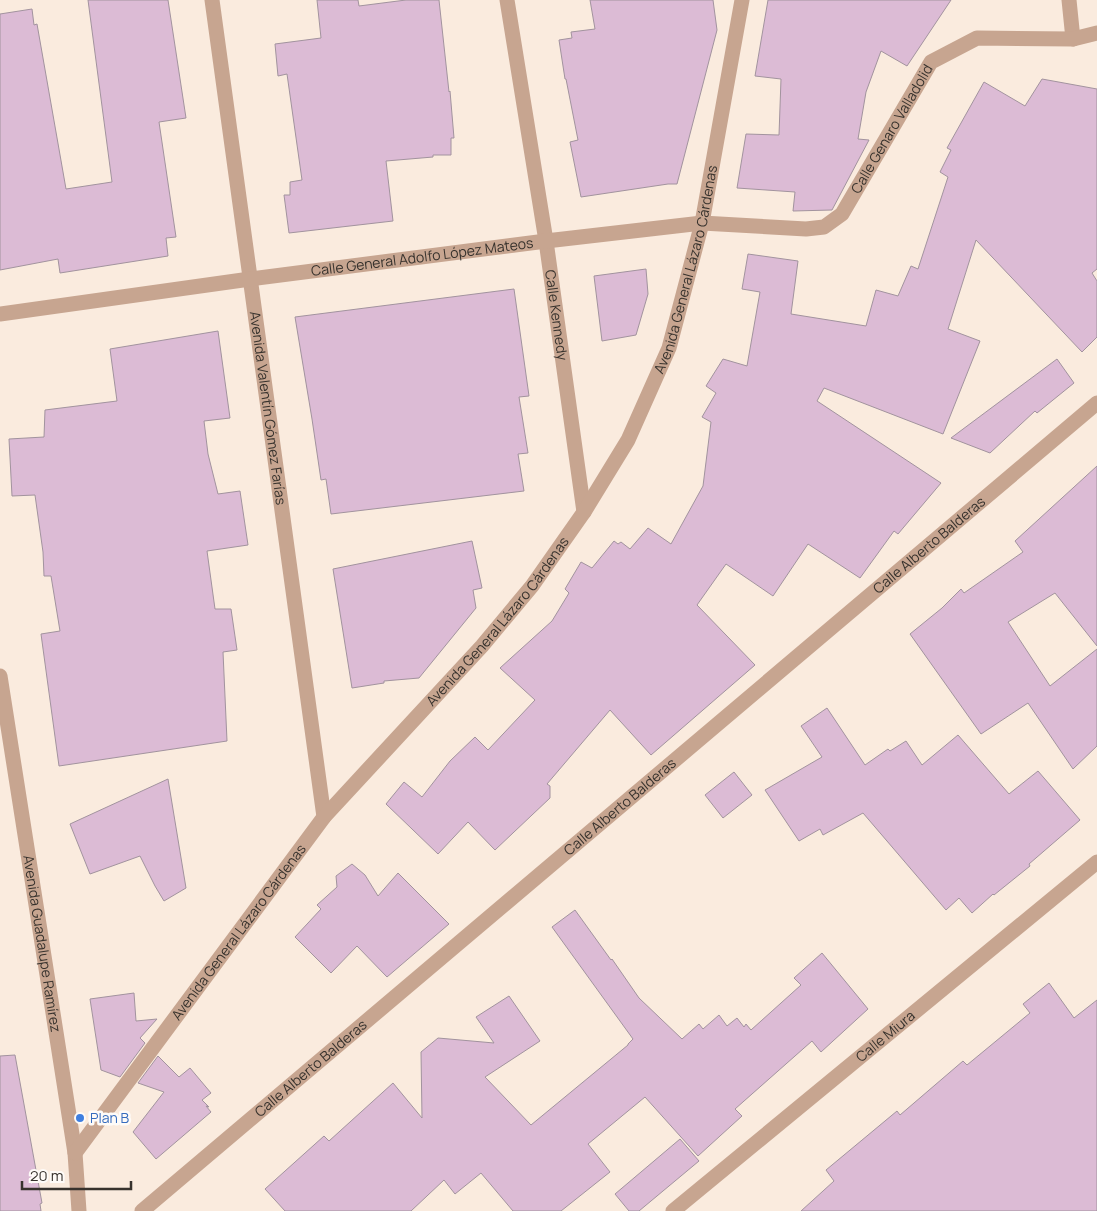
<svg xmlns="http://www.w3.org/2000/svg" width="1097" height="1211" font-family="Manrope,sans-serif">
  <rect width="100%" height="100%" fill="#faebde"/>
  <path fill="#dcbbd5" stroke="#a2939e" d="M 88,0 L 168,0 L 186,118 L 159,122 L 176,237 L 166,238 L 168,256 L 60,273 L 58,259 L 0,270 L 0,14 L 32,9 L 34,25 L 37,24 L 66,189 L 112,182 Z
    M 317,0 L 358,0 L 359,6 L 406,0 L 439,0 L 449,92 L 450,91 L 454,138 L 451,138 L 451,155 L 433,155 L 433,157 L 386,161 L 393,221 L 289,233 L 284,195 L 290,195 L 290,182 L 302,180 L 287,74 L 278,76 L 275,44 L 321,38 Z
    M 590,0 L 713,0 L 717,30 L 677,184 L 668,184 L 581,197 L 570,142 L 578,140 L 566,79 L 565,79 L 559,40 L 572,38 L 571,32 L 595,29 Z
    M 768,0 L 951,0 L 907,66 L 881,51 L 866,92 L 858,139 L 869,140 L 832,210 L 793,211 L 795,192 L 737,188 L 746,134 L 779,135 L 781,79 L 755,76 Z
    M 1042,79 L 1097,89 L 1097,269 L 1092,273 L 1097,281 L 1097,337 L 1082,352 L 976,240 L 948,329 L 980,341 L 943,434 L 824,388 L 817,401 L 941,483 L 898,534 L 894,531 L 860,578 L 808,544 L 773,596 L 726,564 L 697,605 L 755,665 L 651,755 L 610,710 L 547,784 L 550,786 L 550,798 L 495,850 L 468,822 L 438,854 L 386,804 L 404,782 L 422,797 L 450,761 L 475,737 L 488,750 L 535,700 L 500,668 L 552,621 L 569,593 L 565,589 L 581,562 L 592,568 L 614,541 L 618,544 L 621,542 L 630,549 L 648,528 L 671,544 L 703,486 L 711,422 L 702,417 L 716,393 L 706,386 L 723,359 L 747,366 L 760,292 L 742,289 L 748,254 L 798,261 L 791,314 L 866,326 L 876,290 L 898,296 L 911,266 L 918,269 L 948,177 L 940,172 L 951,150 L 947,148 L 984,82 L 1025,106 Z
    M 646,269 L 648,294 L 636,335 L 602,341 L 594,276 Z
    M 514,289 L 529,396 L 519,397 L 528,453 L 518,454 L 524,491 L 331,514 L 326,479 L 321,480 L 312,419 L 295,317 Z
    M 218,331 L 230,418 L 204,421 L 208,454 L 218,494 L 240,491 L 248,545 L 207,551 L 215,609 L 231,609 L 237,650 L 223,652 L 227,741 L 59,766 L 41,634 L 60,631 L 51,576 L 44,576 L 43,552 L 35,495 L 12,496 L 9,439 L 44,437 L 45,410 L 117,401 L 110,349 Z
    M 1057,359 L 1074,383 L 1037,413 L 1035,411 L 990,453 L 951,438 Z
    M 1097,466 L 1097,646 L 1055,593 L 1008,622 L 1050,686 L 1097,649 L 1097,746 L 1073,769 L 1028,703 L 981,734 L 910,634 L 942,608 L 961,589 L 964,593 L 1023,552 L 1015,541 Z
    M 472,541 L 482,588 L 473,590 L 476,608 L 419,678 L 384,681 L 384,683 L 352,688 L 333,569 Z
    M 827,708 L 865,765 L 888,749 L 890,751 L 906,741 L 922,765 L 958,735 L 1009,794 L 1038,771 L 1080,820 L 1029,864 L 1030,866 L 994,895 L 993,894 L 972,913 L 959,898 L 946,910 L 863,813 L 823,835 L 820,829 L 799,841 L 765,790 L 822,757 L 801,726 Z
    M 734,772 L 752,795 L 723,818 L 705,795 Z
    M 168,779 L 186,888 L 164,901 L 155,886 L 140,856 L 90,874 L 70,824 Z
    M 352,864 L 365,875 L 378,896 L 398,873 L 449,924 L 387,977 L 357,946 L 331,973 L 295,937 L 321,909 L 317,905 L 337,887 L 336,876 Z
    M 575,910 L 611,960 L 612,959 L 639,998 L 682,1039 L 699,1024 L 703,1029 L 719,1015 L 727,1026 L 737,1018 L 744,1027 L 746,1024 L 751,1030 L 801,985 L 794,978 L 822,953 L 868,1009 L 821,1052 L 812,1041 L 735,1109 L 742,1116 L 698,1156 L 645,1097 L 588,1144 L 610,1172 L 561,1211 L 513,1211 L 481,1173 L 455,1194 L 444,1180 L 411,1211 L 285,1211 L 265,1189 L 324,1136 L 329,1141 L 393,1083 L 422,1118 L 421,1052 L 438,1038 L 494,1043 L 476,1017 L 509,996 L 540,1041 L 485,1077 L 531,1125 L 628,1045 L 628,1044 L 633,1039 L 552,927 Z
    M 1049,983 L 1074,1018 L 1097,1000 L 1097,1211 L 801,1211 L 834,1181 L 826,1170 L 897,1111 L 900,1115 L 963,1061 L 967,1065 L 1030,1013 L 1023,1004 Z
    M 134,993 L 136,1021 L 157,1019 L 140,1038 L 145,1043 L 120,1077 L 101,1070 L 90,999 Z
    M 15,1055 L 42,1203 L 40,1204 L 41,1211 L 0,1211 L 0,1056 Z
    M 158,1056 L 179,1077 L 190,1068 L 211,1093 L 202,1100 L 209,1107 L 206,1106 L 211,1112 L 156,1159 L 133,1132 L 164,1092 L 138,1083 Z
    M 680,1139 L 699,1161 L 639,1211 L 629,1211 L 615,1194 Z"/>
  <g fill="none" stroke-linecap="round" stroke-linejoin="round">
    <g stroke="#c7a590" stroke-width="15">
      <path id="s1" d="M 212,0 L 324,817"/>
      <path id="s2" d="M 507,0 L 546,241 L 584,512"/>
      <path d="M 1069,0 L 1073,39"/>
      <path id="s3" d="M 0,314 L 250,279 L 546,241 L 702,223 L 806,229 L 824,227 L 842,214 L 931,62 L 977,38 L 1073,39 L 1097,33"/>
      <path id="s4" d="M 0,676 L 75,1153 L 79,1211"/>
      <path id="s5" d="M 75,1153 L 324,817 L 482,646 L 532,586 L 584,512 L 628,440 L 669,348 L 702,223 L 742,0"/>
      <path id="s6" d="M 142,1211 L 1097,403"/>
      <path id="s7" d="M 673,1211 L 1097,862"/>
    </g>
  </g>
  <circle fill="#3f7fe0" stroke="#fefbf8" stroke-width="2" cx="80" cy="1118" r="5"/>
  <g text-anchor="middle" stroke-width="5" stroke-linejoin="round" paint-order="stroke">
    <g font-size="14" fill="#37322d" stroke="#fefbf8">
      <text dy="5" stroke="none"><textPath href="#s3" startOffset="951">Calle Genaro Valladolid</textPath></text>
      <text dy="5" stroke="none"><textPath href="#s3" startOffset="426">Calle General Adolfo López Mateos</textPath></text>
      <text dy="5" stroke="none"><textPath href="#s5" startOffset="1085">Avenida General Lázaro Cárdenas</textPath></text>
      <text dy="5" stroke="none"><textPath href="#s2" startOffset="319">Calle Kennedy</textPath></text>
      <text dy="5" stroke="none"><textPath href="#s1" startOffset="412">Avenida Valentín Gómez Farías</textPath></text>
      <text dy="5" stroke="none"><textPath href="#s6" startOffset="1031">Calle Alberto Balderas</textPath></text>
      <text dy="5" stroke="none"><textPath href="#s5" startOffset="680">Avenida General Lázaro Cárdenas</textPath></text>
      <text dy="5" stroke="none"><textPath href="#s6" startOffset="626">Calle Alberto Balderas</textPath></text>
      <text dy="5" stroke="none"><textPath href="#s5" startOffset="275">Avenida General Lázaro Cárdenas</textPath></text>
      <text dy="5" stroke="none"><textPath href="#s4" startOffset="271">Avenida Guadalupe Ramírez</textPath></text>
      <text dy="5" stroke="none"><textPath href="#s7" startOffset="275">Calle Miura</textPath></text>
      <text dy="5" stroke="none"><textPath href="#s6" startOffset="221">Calle Alberto Balderas</textPath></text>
    </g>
    <g font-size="14" fill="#366cbe" stroke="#fefbf8" text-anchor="start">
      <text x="90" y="1123">Plan B</text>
    </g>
  </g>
  <path d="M22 1181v8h109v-8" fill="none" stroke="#37322d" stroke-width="2.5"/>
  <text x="30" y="1181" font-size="15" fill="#37322d" stroke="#fefbf8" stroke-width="4" paint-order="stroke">20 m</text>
</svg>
